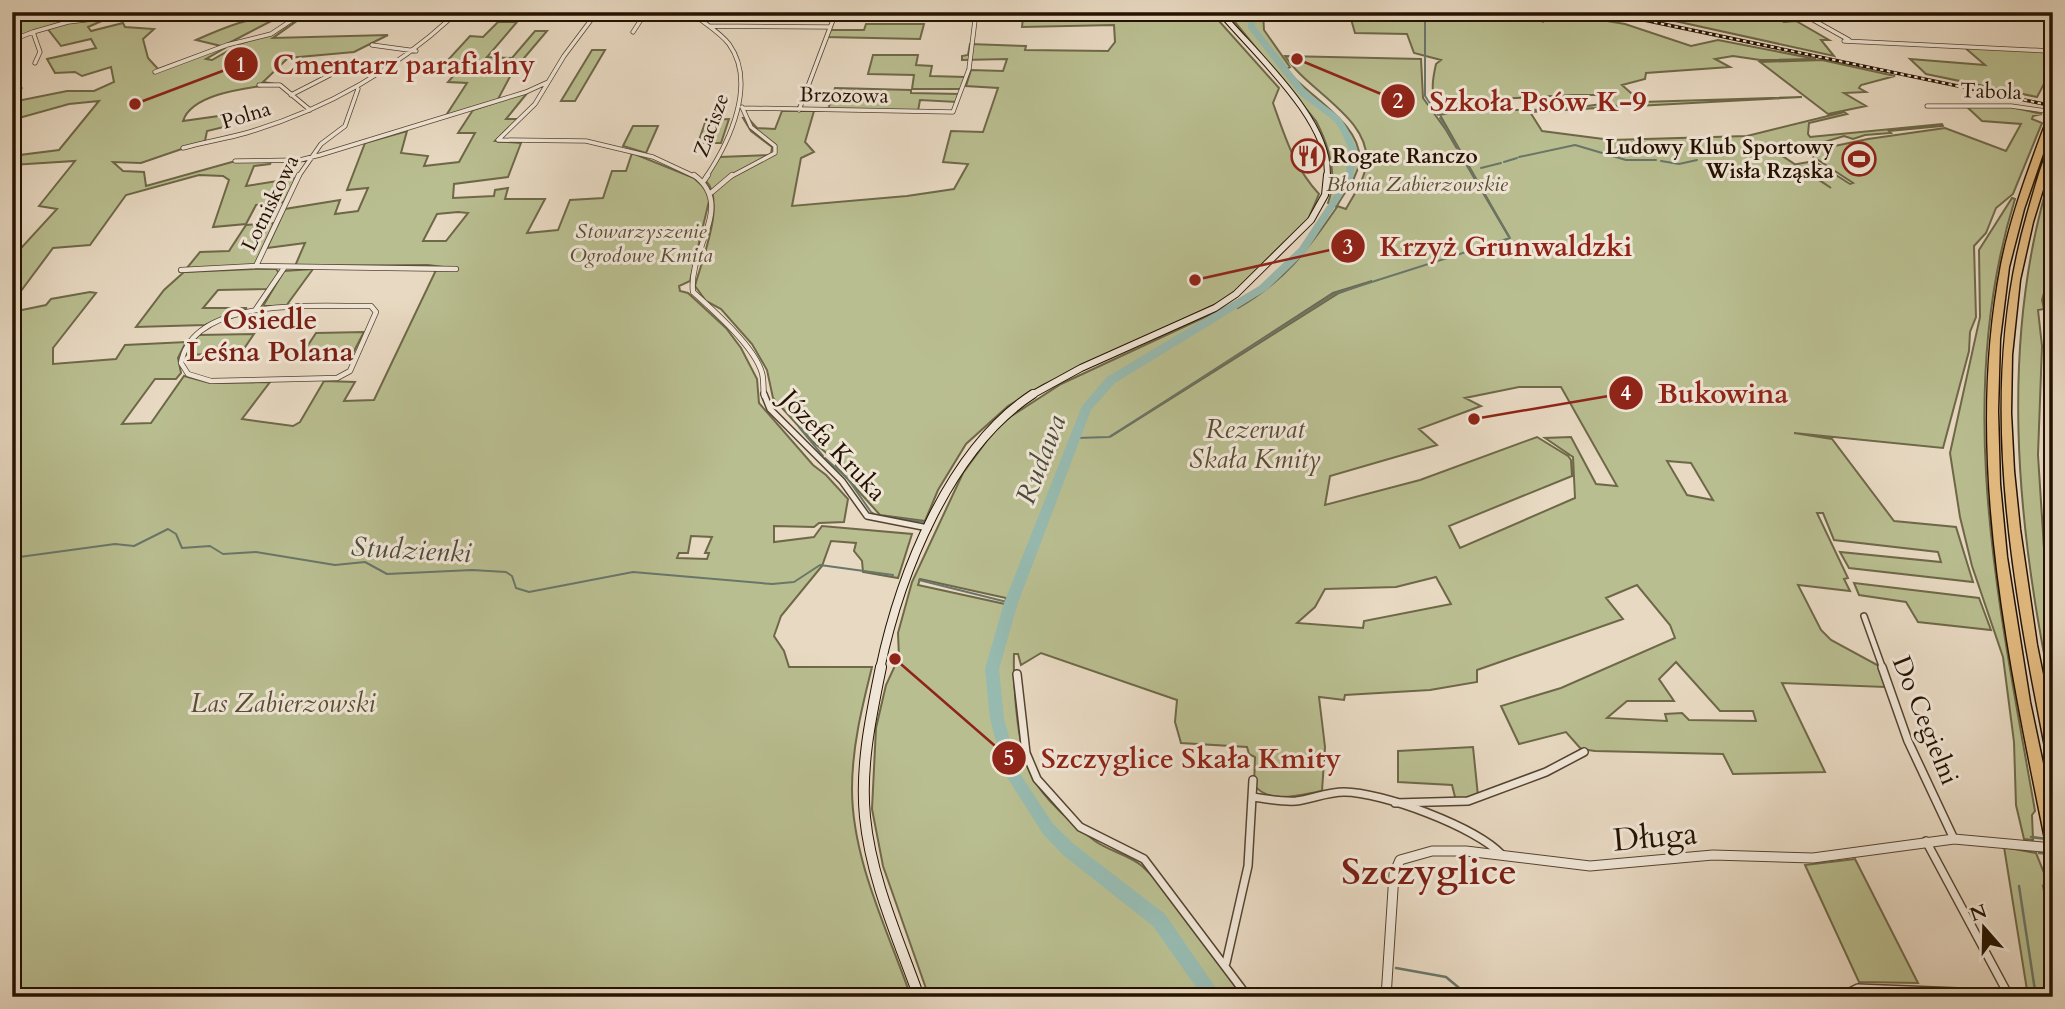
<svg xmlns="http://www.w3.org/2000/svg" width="2065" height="1009" font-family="Cardo,serif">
  <rect width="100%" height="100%" fill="#e8d9c2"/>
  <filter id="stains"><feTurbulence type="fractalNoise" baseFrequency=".00286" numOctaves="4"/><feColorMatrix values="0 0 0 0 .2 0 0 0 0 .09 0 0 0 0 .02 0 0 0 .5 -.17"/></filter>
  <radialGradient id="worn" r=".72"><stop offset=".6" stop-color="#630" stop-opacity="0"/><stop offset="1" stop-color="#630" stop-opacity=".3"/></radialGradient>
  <path fill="#b9be90" stroke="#6e6848" stroke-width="2" fill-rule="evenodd" d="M 12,12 L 145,12 L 96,20 L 104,20 L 88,27 L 91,31 L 123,23 L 125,27 L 154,29 L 143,39 L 148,58 L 158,69 L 221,46 L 196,40 C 223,28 251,16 281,16 L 223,46 L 225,48 L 206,59 L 212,60 L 242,43 L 278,31 L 303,14 L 301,12 L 337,12 L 308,13 L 273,38 L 388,35 L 354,52 L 288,58 L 263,82 L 275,84 C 248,88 192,93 183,121 L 226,115 L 224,127 L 207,131 L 205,141 L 141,163 L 113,162 L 123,171 L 144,172 L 146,186 L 239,160 L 272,160 L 270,164 L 254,166 L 246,186 L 296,178 L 284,202 L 256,205 L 246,224 L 213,227 L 229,180 L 223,176 L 199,175 L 126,195 L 90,245 L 53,248 L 12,303 L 12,258 L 57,209 L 39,206 L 75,161 L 12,165 L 12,156 L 59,150 L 99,101 L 69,104 L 12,120 L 12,102 L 67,91 L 94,91 L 114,82 L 111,67 L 82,76 L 75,72 L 55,73 L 47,59 L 96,48 L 91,39 L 61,46 L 47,28 L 68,21 L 12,39 Z
    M 1099,12 L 1211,12 L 1279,88 L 1273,103 C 1285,137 1294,167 1319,194 L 1308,220 L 1229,298 L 1043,385 L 1008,406 L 966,444 L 938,490 L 925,521 L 880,515 L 836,466 L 836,461 L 812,441 L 773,398 L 767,370 L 752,344 L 721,309 L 706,301 L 695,286 C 702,259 727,200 705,180 L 720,157 L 771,155 L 772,147 L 751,131 L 743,118 L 747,117 L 757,128 L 775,129 L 782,111 L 814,111 L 805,142 L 814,152 L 801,158 L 792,206 L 907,196 L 954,189 L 968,164 L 943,162 L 951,131 L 983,132 L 998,88 L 966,86 L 971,70 L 1003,71 L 1007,59 L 962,60 L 962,56 L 968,55 L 970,44 L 1026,46 L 1025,50 L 1108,51 L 1115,42 L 1114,25 L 1022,27 L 1023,18 L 1102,20 Z
    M 1248,12 L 1263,12 L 1264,30 L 1290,67 L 1286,69 C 1307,96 1365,125 1359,163 C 1357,179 1344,192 1337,206 L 1346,209 C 1353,196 1364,181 1366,165 C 1373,119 1307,91 1285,56 L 1421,59 L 1423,98 L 1446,130 L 1509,237 L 1440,115 L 1448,113 C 1429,97 1431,86 1436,64 L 1441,60 L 1414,53 L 1407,34 L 1355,33 L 1349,12 L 1553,12 L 1625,24 L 1691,46 L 1718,40 L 1816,59 L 1760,60 L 1733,56 L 1715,59 L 1730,67 L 1646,73 L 1645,79 L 1622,85 L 1641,102 L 1802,97 L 1618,107 L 1611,103 L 1614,107 L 1530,112 L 1542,131 L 1611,140 L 1747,136 L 1844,112 L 1847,114 L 1809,123 L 1808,134 L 1810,137 L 1942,124 L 1943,126 L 1889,131 L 1891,133 L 1865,135 L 1853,139 L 1844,136 L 1781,155 L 1831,188 L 1797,164 L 1814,161 L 1850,184 L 1853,183 L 1806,152 L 1868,139 L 1945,128 L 2006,151 L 2021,124 L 1982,121 L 1967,107 L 2012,107 L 2042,114 L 2033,116 L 2032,119 L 2042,123 L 2013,194 L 1996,208 L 1986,233 L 1974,246 L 1976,317 L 1970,332 L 1969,351 L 1943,448 L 1794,433 L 1832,439 L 1894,521 L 1956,527 L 1973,582 L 1849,568 L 1840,552 L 1941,562 L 1938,552 L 1834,540 L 1823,513 L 1817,513 L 1848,578 L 1844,579 L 1850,591 L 1798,585 L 1821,630 L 1831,640 L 1879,666 L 1885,687 L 1782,683 L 1825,772 L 1733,774 L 1723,754 L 1595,751 L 1581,749 L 1566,732 L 1519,744 L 1501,706 L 1561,688 L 1675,638 L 1670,625 L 1637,585 L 1606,598 L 1623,619 L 1477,670 L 1477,682 L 1430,690 L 1345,695 L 1344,700 L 1319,697 L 1325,747 L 1322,791 C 1299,795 1270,805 1254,785 L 1255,757 L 1249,754 L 1247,747 L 1181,743 L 1175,722 L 1177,700 L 1041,653 L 1021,665 L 1018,654 L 1014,654 C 1013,684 1017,738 1027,766 C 1038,795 1071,823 1095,841 C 1109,851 1129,855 1142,866 C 1182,902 1212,954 1245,997 L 929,997 L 883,866 L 872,809 L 876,728 L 886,685 L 899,657 L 898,633 L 912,582 L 963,473 L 994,431 L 1010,417 L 1061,384 L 1233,304 L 1238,308 C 1286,280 1306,252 1337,207 L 1328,203 C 1338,176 1329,146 1316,121 L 1234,21 L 1248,21 ZM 1573,95 L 1613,95 L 1609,103 C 1577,108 1484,117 1458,101 ZM 1372,281 L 1339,293 L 1110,437 L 1333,293 ZM 1519,387 L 1561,387 L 1617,486 L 1596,484 L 1571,437 L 1545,438 L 1573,457 L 1575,498 L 1460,548 L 1449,526 L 1572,476 L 1571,460 L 1568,456 L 1537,437 L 1420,480 L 1325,505 L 1330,476 L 1437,445 L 1419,429 L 1481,406 L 1465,398 ZM 1667,461 L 1691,463 L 1713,500 L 1687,495 ZM 1436,577 L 1451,604 L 1364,621 L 1363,628 L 1297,623 L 1315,607 L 1325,589 L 1396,587 ZM 920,579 L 1006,598 L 1005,604 L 918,585 ZM 1676,662 L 1720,711 L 1753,711 L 1756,721 L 1689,720 L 1682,713 L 1665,714 L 1667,721 L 1607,718 L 1627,701 L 1674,701 L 1659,679 Z
    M 1634,12 L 1767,12 L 1784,22 L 1796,21 L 1829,40 L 1821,40 L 1834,56 Z
    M 498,22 L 517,22 L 487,57 L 512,58 L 535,31 L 547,31 L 513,71 L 497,101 L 445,117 L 467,83 L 448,82 L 455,74 L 436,73 L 470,36 L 483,37 Z
    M 866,24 L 924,24 L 920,39 L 826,37 L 829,30 L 864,30 Z
    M 1964,47 L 2047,52 L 2045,82 L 2037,97 L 1926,74 L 1910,59 L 1985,65 Z
    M 592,50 L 605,50 L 575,101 L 561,101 Z
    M 873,55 L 918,55 L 916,65 L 932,66 L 930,76 L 965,77 L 961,89 L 912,89 L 914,75 L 868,74 Z
    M 1822,60 L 1895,76 L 1861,85 L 1859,88 L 1866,92 L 1844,93 L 1866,106 L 1828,114 L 1760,62 Z
    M 835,88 L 911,90 L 911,93 L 960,94 L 957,102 L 920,100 L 918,111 L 828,110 Z
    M 528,92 L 506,119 L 519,119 L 495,141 L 521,143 L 508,177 L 454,184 L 453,198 L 494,196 L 495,190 L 508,188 L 505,199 L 545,199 L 527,233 L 558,230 L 570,200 L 603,198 L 612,171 L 626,171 L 632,153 L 694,178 L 709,192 L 709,201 L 690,281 L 679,286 L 680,291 L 688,293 L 726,328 L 741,348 L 757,379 L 759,403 L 813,465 L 826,475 L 848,499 L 844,522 L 819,523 L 814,527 L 774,526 L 774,542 L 814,537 L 822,526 L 912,534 L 898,578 L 863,572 L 862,561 L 854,551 L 856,543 L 831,541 L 822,566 L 781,616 L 774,636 L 784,651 L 789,667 L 872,667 C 862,707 852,747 852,789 C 852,860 888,931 911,997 L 12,997 L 12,312 L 46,305 L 51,299 L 90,292 L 96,293 L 53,348 L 53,364 L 116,359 L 125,345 L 186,342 L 178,358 L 181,373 L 176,379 L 155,379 L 122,424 L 151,423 L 184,376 L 210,383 L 270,382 L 242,419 L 293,426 L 300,422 L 324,381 L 355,382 L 344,401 L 374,400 L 437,268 L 459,269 L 428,265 L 295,266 L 305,243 L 267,248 L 285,209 L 340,200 L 335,214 L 358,211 L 368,188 L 347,190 L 365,143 L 407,131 L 401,153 L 428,156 L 424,166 L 459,162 L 475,133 L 458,133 L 473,110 ZM 458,212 L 468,213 L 446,241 L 423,241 L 437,214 ZM 691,536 L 712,537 L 705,553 L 709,553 L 707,559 L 677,558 L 679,553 L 688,553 Z
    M 729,119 L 721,143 L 698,143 L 706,120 Z
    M 633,126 L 658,126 L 646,153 L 623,146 Z
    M 2053,167 L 2053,261 L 2042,300 L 2044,309 L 2038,310 L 2042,346 L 2038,455 L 2046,580 L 2053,627 L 2053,699 C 2016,524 1998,337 2053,167 Z
    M 2012,198 L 2015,199 C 1952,401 2000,609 2035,811 L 2032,815 L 2033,840 L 2024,839 L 2016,805 L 2014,742 L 2003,657 L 1972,566 L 1960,517 L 1950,453 L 1980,317 L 1979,250 Z
    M 274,223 L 255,265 L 186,269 L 200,252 L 229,251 L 246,225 Z
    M 254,269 L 276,269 L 279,273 L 268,289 L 218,290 L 203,308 L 247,308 L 205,325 L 136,327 L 164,290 L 184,272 Z
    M 313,269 L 286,306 L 263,306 L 284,271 Z
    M 2053,283 L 2053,497 C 2044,427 2038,353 2053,283 Z
    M 364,332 L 352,355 L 301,356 L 316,333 Z
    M 254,334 L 241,353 L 184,355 L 198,335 Z
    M 1854,583 L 1979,598 L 1991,630 L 1918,622 L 1906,602 L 1859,595 Z
    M 1473,747 L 1478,796 L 1456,801 L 1452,785 L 1398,782 L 1398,751 Z
    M 2004,847 L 2036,853 L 2050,888 L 2043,886 L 2053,936 L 2053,997 L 2016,997 L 2012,990 L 2027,990 Z
    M 1855,859 L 1918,983 L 1859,982 L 1805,865 Z"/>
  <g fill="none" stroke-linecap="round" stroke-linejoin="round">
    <path stroke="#69766a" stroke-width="2" d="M 1425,12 L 1425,57
      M 1543,22 L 1550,12
      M 1425,58 L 1425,96 L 1438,115
      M 1519,157 L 1575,145 L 1626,160 L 1656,160
      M 1661,161 L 1679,164 L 1697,160
      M 1504,162 L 1517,158
      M 1481,168 L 1501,163
      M 799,427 L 823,456
      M 1076,438 L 1109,437 L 1334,294 L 1510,238 L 1440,118
      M 825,458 L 848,479 L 871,512 L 878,516
      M 887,517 L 924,522
      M 12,558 L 115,544 L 134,546 L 168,529 L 176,534 L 182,548 L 210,546 L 223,554 L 256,552 L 335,565 L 365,562 L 387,574 L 472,570 L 506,572 L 512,576 L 516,588 L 529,592 L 633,572 L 772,584 L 794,582 L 820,565 L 893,575
      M 919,580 L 1011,603"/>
    <path stroke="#69766a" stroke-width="2.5" d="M 2031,837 L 2047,839
      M 2039,853 L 2053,854
      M 2019,886 L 2036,997
      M 1396,968 L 1446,977 L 1470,997"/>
    <path fill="#97bab0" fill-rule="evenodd" d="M 1249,12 L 1257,12 L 1255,26 L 1307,92 L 1340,117 L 1347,128 L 1357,149 L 1353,179 L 1306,252 L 1267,290 L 1115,383 L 1091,410 L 1018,603 L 999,669 L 1004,719 L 1019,772 L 1053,824 L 1075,845 L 1165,914 L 1222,997 L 1203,997 L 1153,926 L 1063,855 L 1043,834 L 1005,774 L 990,719 L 985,669 L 1004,603 L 1082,406 L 1107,377 L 1259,286 L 1299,248 L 1345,179 L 1349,149 L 1339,128 L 1334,121 L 1301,96 L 1248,28 Z"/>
    <defs>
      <path id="minor-far3" d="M 691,12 C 702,22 720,32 729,44 C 757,83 730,141 706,177
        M 1799,12 L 1849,40
        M 709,26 L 829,27
        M 633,32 L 646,12
        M 12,40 L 33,32
        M 1844,41 L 2050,51 L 2053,22
        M 372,45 L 416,51
        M 35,63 L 40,52 L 33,32 L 68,22 L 151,12
        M 155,72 L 227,45 L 271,34 L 304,12
        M 259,85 L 280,85 L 310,110
        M 12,89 L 20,88
        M 291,95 L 330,75
        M 1927,106 L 2011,106 L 2053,112
        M 743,108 L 953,112 L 969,69 L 976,12
        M 799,110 L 836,12
        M 498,140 L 586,141 L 653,157 L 696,177
        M 498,140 L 535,104 L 564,56 L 597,12
        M 183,148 C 204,142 225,139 246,133 C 324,110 392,72 452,17 L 452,12
        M 235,161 L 300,160 L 320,155 L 526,92 L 548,82
        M 298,177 L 321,144 L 345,126 L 358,89
        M 730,177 L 775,153 L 775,146 L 751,127 L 742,107"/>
      <path id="minor-far2" d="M 299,175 L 256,266 L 456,269
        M 694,175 C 736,206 688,248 693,292 C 713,310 755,347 762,373 C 764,380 763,389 764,396
        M 703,182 L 708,175
        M 712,192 L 732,175
        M 181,270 L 256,266
        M 371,306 L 376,312 L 350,371 L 337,378 L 211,381 L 188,374 L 181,363 C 193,295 320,307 371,306 Z
        M 256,309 L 284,268"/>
      <path id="minor-far1" d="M 764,394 L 770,409 L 842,481 L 867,516 L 928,528
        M 1864,616 L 1883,669"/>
      <path id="minor" d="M 1882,667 L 1908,741 L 1954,839
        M 1017,674 L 1026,753 L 1037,779 L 1080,827 L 1144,859 L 1248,997
        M 1253,797 C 1267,799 1282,802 1296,801 C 1312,799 1327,792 1344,792 C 1382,792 1476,827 1502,855
        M 1395,803 L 1468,801 L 1546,772 L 1584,752
        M 1226,963 L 1248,866 L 1253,780
        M 1840,997 L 1858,988 L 2008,994 L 1926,841"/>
      <path id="tertiary" d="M 1386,997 L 1394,874 L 1400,860 L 1432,851 L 1466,851 L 1590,866 L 1713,855 L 1813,858 L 1954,839 L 2053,848"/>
      <path id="secondary-far3" d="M 1220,12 C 1253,52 1333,122 1327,177"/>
      <path id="secondary-far2" d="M 1030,396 L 1081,368 L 1215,308 L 1236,294 L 1311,220 L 1325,195 L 1327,175"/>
      <path id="secondary-far1" d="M 880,669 C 900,574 949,449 1033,394"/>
      <path id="secondary" d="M 881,667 C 871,716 860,767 865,817 C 871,879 898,938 919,997"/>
      <path id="motorway" d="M 2050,113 L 2053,113 L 2053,125 L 2024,209 L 2009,267 L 2000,339 L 1998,411 L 2000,484 L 2007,557 L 2030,702 L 2053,811 L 2053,850 L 2048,848 L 2046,844 C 2008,656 1964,457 2001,265 C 2008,230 2019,196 2031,163 C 2037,146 2043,129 2050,113 Z
        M 2050,144 L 2053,144 L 2053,157 L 2033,222 L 2020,280 L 2012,355 L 2011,413 L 2014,471 L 2020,529 L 2037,645 L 2053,724 L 2053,763 L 2049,761 L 2047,757 C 2012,580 1976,393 2027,215 C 2034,191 2040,167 2050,144 Z"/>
    </defs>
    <use href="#minor-far3" stroke="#554330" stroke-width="5"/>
    <use href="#minor-far2" stroke="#554330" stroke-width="6"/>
    <use href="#minor-far1" stroke="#554330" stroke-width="8"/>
    <use href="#minor" stroke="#554330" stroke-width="10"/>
    <use href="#tertiary" stroke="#554330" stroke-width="11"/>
    <use href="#secondary-far3" stroke="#241100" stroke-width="7"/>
    <use href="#secondary-far2" stroke="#241100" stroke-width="8"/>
    <use href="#secondary-far1" stroke="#241100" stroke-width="10"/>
    <use href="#secondary" stroke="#241100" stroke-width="12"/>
    <use href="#motorway" stroke="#241100" stroke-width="3"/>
    <use href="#minor-far3" stroke="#f0e6d7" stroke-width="3.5"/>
    <use href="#minor-far2" stroke="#f0e6d7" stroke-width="4.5"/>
    <use href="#minor-far1" stroke="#f0e6d7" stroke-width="5"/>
    <use href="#minor" stroke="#f0e6d7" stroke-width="7"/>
    <use href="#tertiary" stroke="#f0e6d7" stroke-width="9"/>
    <use href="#secondary-far3" stroke="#f0e6d7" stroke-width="5"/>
    <use href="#secondary-far2" stroke="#f0e6d7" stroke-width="6"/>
    <use href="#secondary-far1" stroke="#f0e6d7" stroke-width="8"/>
    <use href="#secondary" stroke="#f0e6d7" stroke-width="10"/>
    <use href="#motorway" fill="#e4bc81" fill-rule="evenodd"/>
    <defs>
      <path id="rail" d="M 1606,12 L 2053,106"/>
    </defs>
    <use href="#rail" stroke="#241100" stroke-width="3.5"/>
    <use href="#rail" stroke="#f0e6d7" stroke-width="2" stroke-dasharray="3.5" stroke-linecap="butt"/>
  </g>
  <defs>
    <symbol id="restaurant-ring" viewBox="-11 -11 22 22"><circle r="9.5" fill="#f0e6d7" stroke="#8f2418" stroke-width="1.5"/><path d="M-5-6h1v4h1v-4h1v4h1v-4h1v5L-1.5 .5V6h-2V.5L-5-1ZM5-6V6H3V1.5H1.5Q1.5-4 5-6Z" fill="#8f2418"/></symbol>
    <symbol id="stadium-ring" viewBox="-11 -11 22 22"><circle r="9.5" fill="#f0e6d7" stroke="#8f2418" stroke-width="1.5"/><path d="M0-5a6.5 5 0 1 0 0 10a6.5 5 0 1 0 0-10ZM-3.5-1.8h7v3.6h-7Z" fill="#8f2418"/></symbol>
  </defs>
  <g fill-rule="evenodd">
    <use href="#restaurant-ring" x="1289" y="137" width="38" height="38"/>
    <use href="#stadium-ring" x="1840" y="140" width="38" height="38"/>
  </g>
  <g text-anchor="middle" stroke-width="6" stroke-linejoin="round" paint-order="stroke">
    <g font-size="21" fill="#241100" stroke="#f0e6d7">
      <text transform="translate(1991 91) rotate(2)" y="7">Tabola</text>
      <text transform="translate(844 95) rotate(1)" y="7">Brzozowa</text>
      <text transform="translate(246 115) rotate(-17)" y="7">Polna</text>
      <text transform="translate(711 125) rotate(-70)" y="7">Zacisze</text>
      <text transform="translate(270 203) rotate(-64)" y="7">Lotniskowa</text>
    </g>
    <g font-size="21" font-weight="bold" fill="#241100" stroke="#f0e6d7" text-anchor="end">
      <text x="1834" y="154">Ludowy Klub Sportowy<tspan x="1834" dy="24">Wisła Rząska</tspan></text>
      <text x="1332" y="163" text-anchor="start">Rogate Ranczo</text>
    </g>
    <g font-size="21" font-style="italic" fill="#584e32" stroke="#f0e6d7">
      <text x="1417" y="191">Błonia Zabierzowskie</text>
      <text x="641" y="238">Stowarzyszenie<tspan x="641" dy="24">Ogrodowe Kmita</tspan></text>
    </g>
    <g font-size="26" font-style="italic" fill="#584e32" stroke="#f0e6d7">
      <text x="1255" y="438">Rezerwat<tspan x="1255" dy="30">Skała Kmity</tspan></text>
      <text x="283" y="712">Las Zabierzowski</text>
    </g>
    <g font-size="26" fill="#241100" stroke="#f0e6d7">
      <text transform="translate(834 445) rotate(47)" y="9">Józefa Kruka</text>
      <text transform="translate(1926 720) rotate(68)" y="9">Do Cegielni</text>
    </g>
    <g font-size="28" font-weight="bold" fill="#7a1f14" stroke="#f0e6d7">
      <text x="270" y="329">Osiedle<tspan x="270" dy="32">Leśna Polana</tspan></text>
    </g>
    <g font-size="28" font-style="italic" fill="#4c4c3e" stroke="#f0e6d7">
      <text transform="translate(1040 459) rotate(-69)" y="10">Rudawa</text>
      <text transform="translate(411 549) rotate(3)" y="10">Studzienki</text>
    </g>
    <g font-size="32" fill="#241100" stroke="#f0e6d7">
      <text transform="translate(1655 836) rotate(-5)" y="11">Długa</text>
    </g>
    <g font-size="37" font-weight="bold" fill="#7a1f14" stroke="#f0e6d7">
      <text x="1429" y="884">Szczyglice</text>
    </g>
  </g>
  <path fill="none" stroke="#8f2418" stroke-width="2.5" d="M135 104L241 64M1297 59L1398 101M1195 280L1348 246M1474 419L1626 393M895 659L1009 758"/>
  <g fill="#8f2418" stroke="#f0e6d7" stroke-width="2.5">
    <circle cx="135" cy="104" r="7"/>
    <circle cx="1297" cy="59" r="7"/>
    <circle cx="1195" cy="280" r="7"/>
    <circle cx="1474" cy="419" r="7"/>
    <circle cx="895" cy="659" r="7"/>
    <circle cx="241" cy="64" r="18"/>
    <circle cx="1398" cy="101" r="18"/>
    <circle cx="1348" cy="246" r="18"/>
    <circle cx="1626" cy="393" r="18"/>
    <circle cx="1009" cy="758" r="18"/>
  </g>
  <g font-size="21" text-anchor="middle" font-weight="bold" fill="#fff">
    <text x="241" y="72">1</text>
    <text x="1398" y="108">2</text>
    <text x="1348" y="254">3</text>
    <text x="1626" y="400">4</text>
    <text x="1009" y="765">5</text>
  </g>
  <g font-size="28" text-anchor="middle" font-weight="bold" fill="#8f2418" stroke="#f0e6d7" stroke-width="6" stroke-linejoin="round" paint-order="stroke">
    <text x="404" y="74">Cmentarz parafialny</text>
    <text x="1538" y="111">Szkoła Psów K-9</text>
    <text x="1506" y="256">Krzyż Grunwaldzki</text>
    <text x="1723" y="403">Bukowina</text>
    <text x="1191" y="768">Szczyglice Skała Kmity</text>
  </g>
  <rect width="2065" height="1009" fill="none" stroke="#e8d9c2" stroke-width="42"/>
  <rect x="14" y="14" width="2037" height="981" fill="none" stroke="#241100" stroke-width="3.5"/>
  <rect x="21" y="21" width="2023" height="967" fill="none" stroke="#241100" stroke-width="2"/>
  <g transform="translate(1984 928) rotate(340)" stroke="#f0e6d7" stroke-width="5" paint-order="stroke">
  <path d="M0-5L12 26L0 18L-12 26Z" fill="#241100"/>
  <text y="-10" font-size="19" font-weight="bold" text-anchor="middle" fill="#241100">N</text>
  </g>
  <rect width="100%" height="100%" filter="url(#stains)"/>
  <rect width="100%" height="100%" fill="url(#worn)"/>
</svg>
